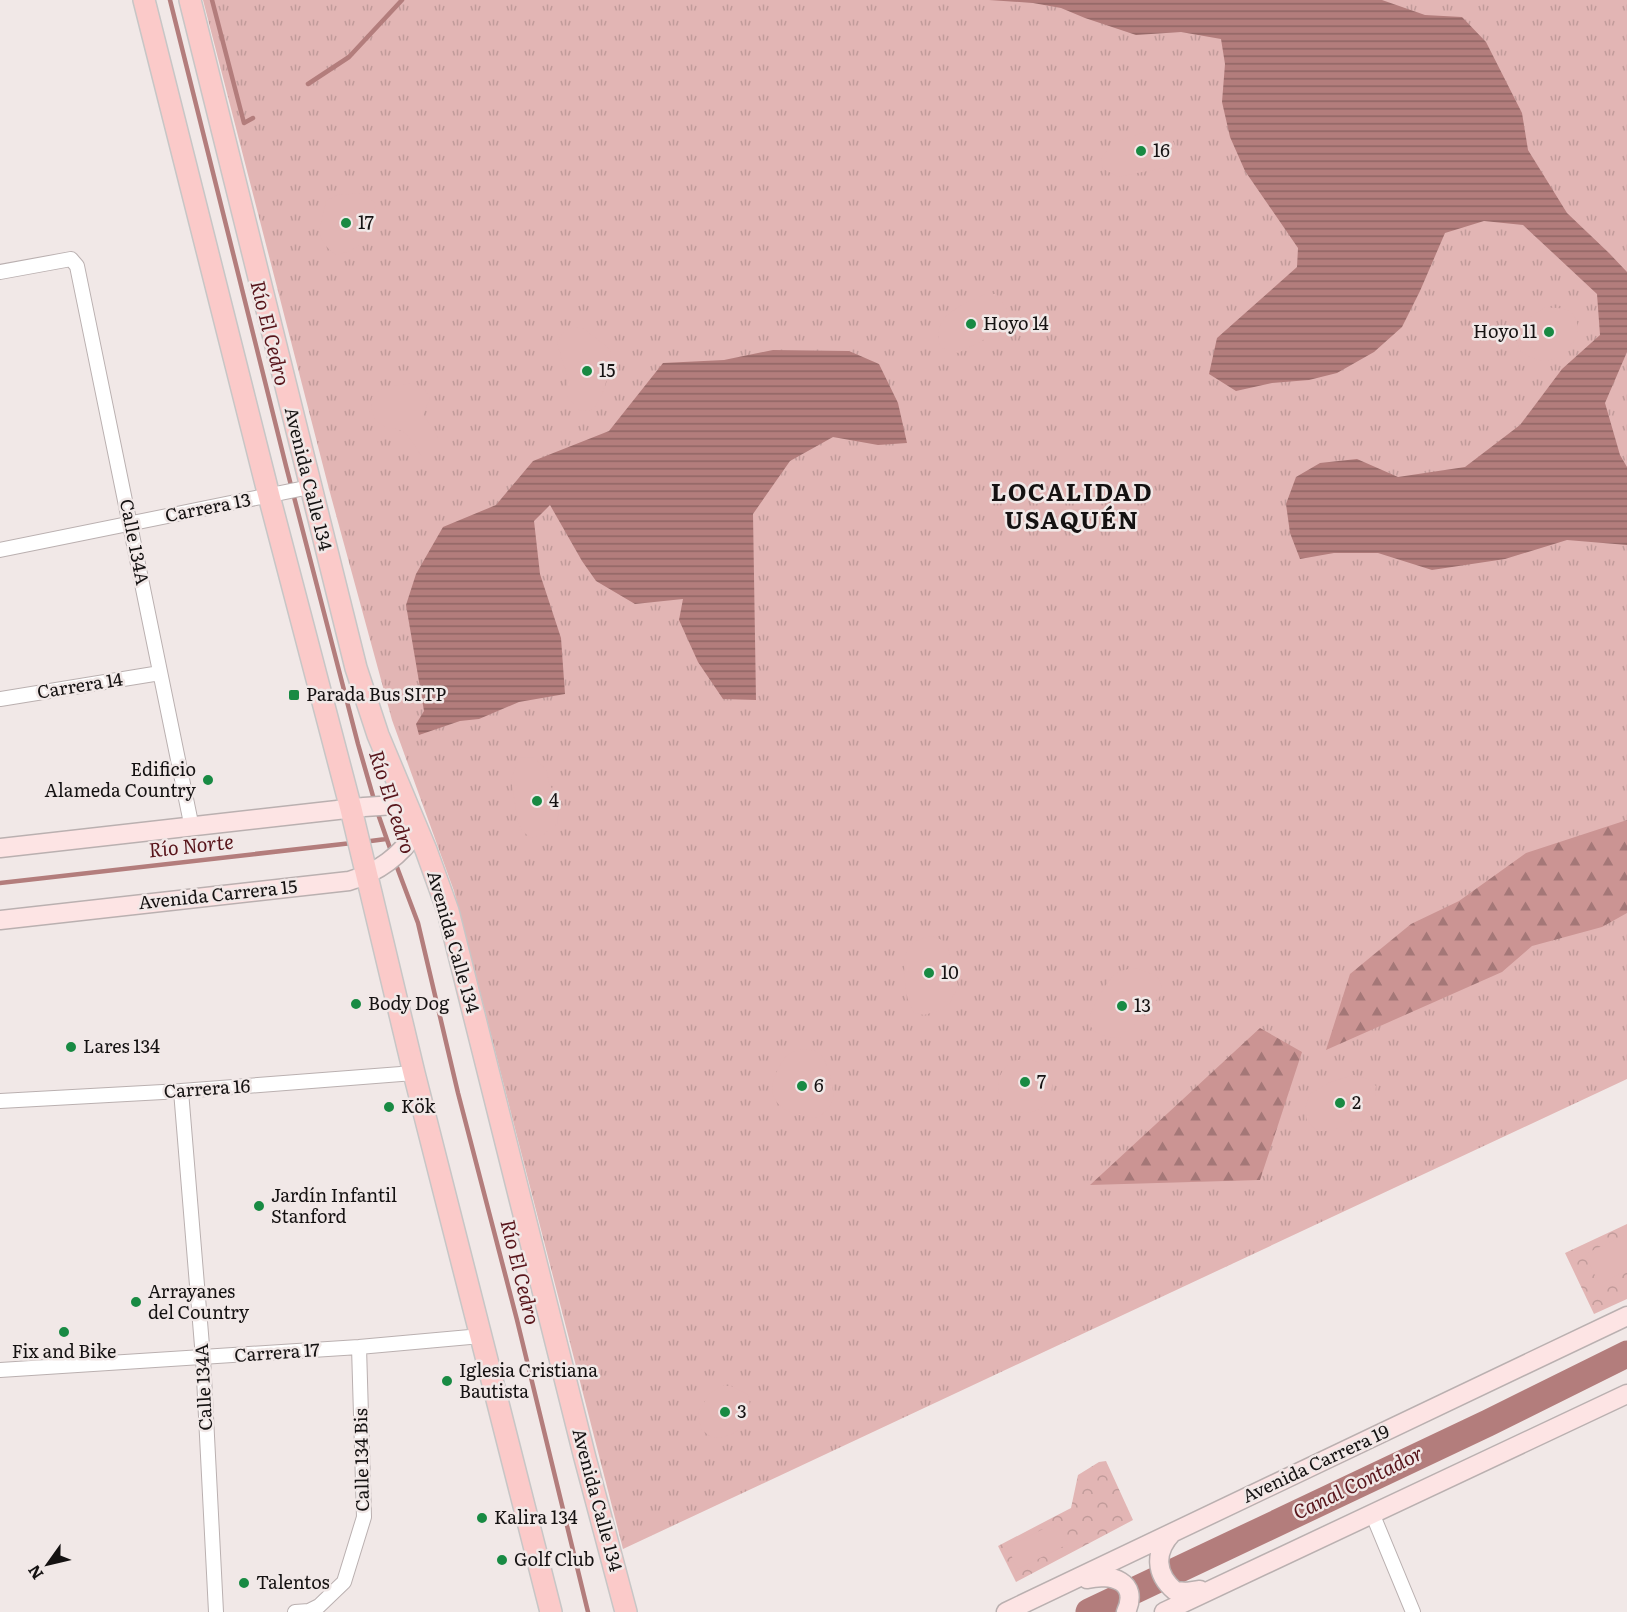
<svg xmlns="http://www.w3.org/2000/svg" width="1627" height="1612" font-family="Literata,serif">
  <defs>
    <pattern id="grass-tufts" width="24" height="20" patternUnits="userSpaceOnUse" patternTransform="scale(1.5)"><rect width="24" height="20" fill="#e2b5b4"/><path d="M3 7l-1-3M5 7V3M7 7l1-3M15 17l-1-3M17 17v-4M19 17l1-3" fill="none" stroke="#c19b9a"/></pattern>
    <pattern id="forest-firs" width="22" height="20" patternUnits="userSpaceOnUse" patternTransform="scale(1.5)"><rect width="22" height="20" fill="#cb9493"/><path d="M5 1l3.5 6h-7zM16 11l3.5 6h-7z" fill="#a47777"/></pattern>
    <pattern id="park-crowns" width="20" height="18" patternUnits="userSpaceOnUse" patternTransform="scale(1.5)"><rect width="20" height="18" fill="#e2b5b4"/><path d="M2 6a3 3 0 1 1 6 0M12 15a3 3 0 1 1 6 0" fill="none" stroke="#c19b9a"/></pattern>
    <pattern id="water-rules" width="6" height="5" patternUnits="userSpaceOnUse" patternTransform="scale(1.5)"><rect width="6" height="5" fill="#b37d7c"/><path d="M0 2.5h6" fill="none" stroke="#906564"/></pattern>
  </defs>
  <rect width="100%" height="100%" fill="#f1e8e7"/>
  <path fill="url(#grass-tufts)" d="M 203,0 L 1627,0 L 1627,1079 L 623,1549 L 454,891 L 392,720 L 329,489 Z"/>
  <path fill="url(#forest-firs)" d="M 1627,820 L 1627,913 L 1602,927 L 1532,946 L 1502,972 L 1326,1050 L 1350,974 L 1411,924 L 1459,901 L 1526,853 Z
    M 1260,1028 L 1302,1052 L 1260,1180 L 1090,1185 Z"/>
  <path fill="url(#park-crowns)" d="M 1627,1224 L 1627,1299 L 1594,1314 L 1565,1253 Z
    M 1106,1461 L 1133,1520 L 1016,1582 L 998,1546 L 1071,1508 L 1078,1475 L 1099,1462 Z"/>
  <path fill="#e2b5b4" d="M 1143,132 C 1167,133 1184,138 1171,166 C 1154,171 1136,172 1119,177 L 1103,169 L 1101,158 L 1112,144 Z
    M 364,193 L 376,204 C 368,232 370,248 336,255 C 311,236 321,228 326,201 L 337,195 Z
    M 985,294 L 996,294 L 1007,310 L 995,334 L 958,353 L 941,348 C 928,317 962,305 985,294 Z
    M 1544,308 C 1567,307 1579,310 1578,336 C 1559,361 1549,368 1521,352 L 1517,342 L 1518,336 L 1523,321 Z
    M 572,327 L 584,329 L 611,350 C 609,371 606,396 591,411 L 579,410 L 567,396 L 567,375 L 557,343 L 562,334 Z
    M 413,383 L 425,390 L 430,399 L 423,414 L 439,439 L 422,456 C 415,449 412,438 405,433 C 396,427 387,429 379,423 C 374,419 374,416 372,410 C 365,386 397,386 413,383 Z
    M 534,757 L 547,771 L 549,784 L 557,796 L 559,809 L 557,824 L 543,835 L 531,838 L 522,831 L 518,822 L 511,779 L 519,758 Z
    M 931,936 L 940,939 L 948,947 L 958,986 L 950,1003 L 938,1011 L 924,1015 L 914,1013 C 907,1001 907,996 905,982 C 903,957 903,942 931,936 Z
    M 1136,968 L 1157,976 L 1161,985 L 1162,994 L 1135,1023 L 1133,1030 L 1125,1038 C 1099,1038 1079,1031 1096,1002 C 1108,982 1111,970 1136,968 Z
    M 807,1049 C 811,1050 817,1051 820,1054 C 828,1061 835,1090 833,1100 C 831,1107 824,1113 818,1118 C 788,1116 760,1103 778,1069 C 786,1054 790,1051 807,1049 Z
    M998 1086a27 27 0 1 1 54 0a27 27 0 1 1-54 0Z
    M 1353,1075 L 1368,1079 L 1376,1086 L 1375,1097 L 1370,1111 L 1333,1131 L 1317,1131 L 1307,1121 L 1305,1109 L 1310,1094 L 1328,1083 Z
    M 1627,1234 L 1627,1270 L 1599,1284 L 1585,1254 Z
    M 721,1386 L 731,1386 L 747,1394 C 758,1419 736,1439 712,1438 L 701,1429 L 698,1413 L 709,1394 Z
    M 1057,1522 L 1068,1544 L 1018,1569 L 1007,1547 Z"/>
  <path fill="url(#water-rules)" d="M 989,0 L 1382,0 L 1425,15 L 1462,17 L 1486,42 L 1522,113 L 1528,150 L 1567,213 L 1609,253 L 1627,272 L 1627,352 L 1605,403 L 1620,455 L 1627,467 L 1627,545 L 1567,540 L 1505,559 L 1432,570 L 1378,553 L 1334,553 L 1300,559 L 1290,533 L 1286,504 L 1296,477 L 1320,463 L 1357,459 L 1398,477 L 1465,467 L 1520,425 L 1562,369 L 1600,335 L 1597,294 L 1523,225 L 1484,221 L 1445,233 L 1420,291 L 1402,327 L 1374,352 L 1337,373 L 1309,380 L 1272,383 L 1236,391 L 1209,374 L 1217,338 L 1297,267 L 1298,248 L 1245,171 L 1230,137 L 1222,102 L 1225,64 L 1221,39 L 1181,32 L 1136,35 L 1085,18 L 1061,8 L 1033,3 Z
    M 773,350 L 849,351 L 879,364 L 898,403 L 907,443 L 878,445 L 833,437 L 790,461 L 753,514 L 756,700 L 723,699 L 698,662 L 679,620 L 683,599 L 635,604 L 596,581 L 582,561 L 550,505 L 534,521 L 540,574 L 561,638 L 565,694 L 519,702 L 479,719 L 460,721 L 419,735 L 416,724 L 424,711 L 406,605 L 416,574 L 443,527 L 496,505 L 533,461 L 609,431 L 663,363 L 724,360 Z"/>
  <g fill="none" stroke-linecap="round" stroke-linejoin="round">
    <path stroke="#b37d7c" stroke-width="4.5" d="M 170,0 L 286,466 L 358,744 L 375,803
      M 212,0 L 244,123 L 253,118
      M 308,84 L 349,57 L 402,0
      M 377,811 L 392,854
      M 363,842 L 386,839
      M 395,862 L 418,923 L 458,1093 L 517,1320 L 588,1612
      M 0,883 L 352,843"/>
    <path stroke="#b37d7c" stroke-width="27" d="M 1089,1612 L 1488,1423 L 1627,1354"/>
    <defs>
      <path id="minor" d="M 0,272 L 71,259 L 77,266 L 192,828
        M 0,550 L 310,487
        M 0,699 L 160,673
        M 181,1091 L 203,1358 L 216,1612
        M 0,1101 L 181,1091 L 414,1073
        M 0,1370 L 359,1347 L 481,1336
        M 1372,1513 L 1413,1612
        M 295,1612 L 309,1611 L 319,1606 L 344,1582 L 364,1517 L 359,1347"/>
      <path id="secondary" d="M 0,848 L 364,807 L 395,805 L 408,807
        M 0,920 L 349,881 C 379,872 400,856 418,830
        M 1172,1533 C 1154,1552 1155,1574 1175,1591 L 1187,1592 L 1200,1590
        M 1087,1579 C 1111,1573 1140,1581 1126,1612
        M 1006,1612 L 1627,1316
        M 1164,1612 L 1627,1394"/>
      <path id="primary" d="M 144,0 L 269,496 L 351,809 L 414,1073 L 551,1612
        M 190,0 L 356,668 L 378,735 L 426,850 L 448,911 L 585,1458 L 626,1612"/>
    </defs>
    <use href="#minor" stroke="#bab0b0" stroke-width="16"/>
    <use href="#secondary" stroke="#bab0b0" stroke-width="21"/>
    <use href="#primary" stroke="#c7c6c6" stroke-width="24"/>
    <use href="#minor" stroke="#fff" stroke-width="14"/>
    <use href="#secondary" stroke="#fde4e4" stroke-width="18"/>
    <use href="#primary" stroke="#fbcac9" stroke-width="21"/>
  </g>
  <g fill="#188a43" stroke="#f1e8e7" stroke-width="2">
    <circle cx="1141" cy="151" r="6"/>
    <circle cx="346" cy="223" r="6"/>
    <circle cx="971" cy="324" r="6"/>
    <circle cx="1549" cy="332" r="6"/>
    <circle cx="587" cy="371" r="6"/>
    <rect x="288" y="689" width="12" height="12" rx="3"/>
    <circle cx="208" cy="780" r="6"/>
    <circle cx="537" cy="801" r="6"/>
    <circle cx="929" cy="973" r="6"/>
    <circle cx="356" cy="1004" r="6"/>
    <circle cx="1122" cy="1006" r="6"/>
    <circle cx="71" cy="1047" r="6"/>
    <circle cx="1025" cy="1082" r="6"/>
    <circle cx="802" cy="1086" r="6"/>
    <circle cx="1340" cy="1103" r="6"/>
    <circle cx="389" cy="1107" r="6"/>
    <circle cx="259" cy="1206" r="6"/>
    <circle cx="136" cy="1302" r="6"/>
    <circle cx="64" cy="1332" r="6"/>
    <circle cx="447" cy="1381" r="6"/>
    <circle cx="725" cy="1412" r="6"/>
    <circle cx="482" cy="1518" r="6"/>
    <circle cx="502" cy="1560" r="6"/>
    <circle cx="244" cy="1583" r="6"/>
  </g>
  <g text-anchor="middle" stroke-width="5" stroke-linejoin="round" paint-order="stroke">
    <g font-size="18" fill="#151212" stroke="#f1e8e7" text-anchor="start">
      <text x="1153" y="157">16</text>
      <text x="358" y="229">17</text>
      <text x="983" y="330">Hoyo 14</text>
      <text x="1537" y="338" text-anchor="end">Hoyo 11</text>
      <text x="599" y="377">15</text>
      <text x="306" y="701">Parada Bus SITP</text>
      <text x="196" y="776" text-anchor="end">Edificio<tspan x="196" dy="21">Alameda Country</tspan></text>
      <text x="549" y="807">4</text>
      <text x="941" y="979">10</text>
      <text x="368" y="1010">Body Dog</text>
      <text x="1134" y="1012">13</text>
      <text x="83" y="1053">Lares 134</text>
      <text x="1037" y="1088">7</text>
      <text x="814" y="1092">6</text>
      <text x="1352" y="1109">2</text>
      <text x="401" y="1113">Kök</text>
      <text x="271" y="1202">Jardín Infantil<tspan x="271" dy="21">Stanford</tspan></text>
      <text x="148" y="1298">Arrayanes<tspan x="148" dy="21">del Country</tspan></text>
      <text x="64" y="1358" text-anchor="middle">Fix and Bike</text>
      <text x="459" y="1377">Iglesia Cristiana<tspan x="459" dy="21">Bautista</tspan></text>
      <text x="737" y="1418">3</text>
      <text x="494" y="1524">Kalira 134</text>
      <text x="514" y="1566">Golf Club</text>
      <text x="256" y="1589">Talentos</text>
    </g>
    <g font-size="18" fill="#151212" stroke="#f1e8e7">
      <text transform="translate(308 479) rotate(76)" y="6">Avenida Calle 134</text>
      <text transform="translate(208 508) rotate(-11)" y="6">Carrera 13</text>
      <text transform="translate(134 542) rotate(79)" y="6">Calle 134A</text>
      <text transform="translate(80 686) rotate(-9)" y="6">Carrera 14</text>
      <text transform="translate(218 895) rotate(-6)" y="6">Avenida Carrera 15</text>
      <text transform="translate(453 942) rotate(74)" y="6">Avenida Calle 134</text>
      <text transform="translate(207 1089) rotate(-4)" y="6">Carrera 16</text>
      <text transform="translate(277 1353) rotate(-4)" y="6">Carrera 17</text>
      <text transform="translate(204 1387) rotate(-93)" y="6">Calle 134A</text>
      <text transform="translate(362 1460) rotate(-91)" y="6">Calle 134 Bis</text>
      <text transform="translate(1316 1464) rotate(-25)" y="6">Avenida Carrera 19</text>
      <text transform="translate(597 1500) rotate(75)" y="6">Avenida Calle 134</text>
    </g>
    <g font-size="20" font-style="italic" fill="#58151b" stroke="#f1e8e7">
      <text transform="translate(270 333) rotate(76)" y="7">Río El Cedro</text>
      <text transform="translate(392 802) rotate(72)" y="7">Río El Cedro</text>
      <text transform="translate(191 846) rotate(-6)" y="7">Río Norte</text>
      <text transform="translate(520 1272) rotate(76)" y="7">Río El Cedro</text>
      <text transform="translate(1358 1483) rotate(-26)" y="7">Canal Contador</text>
    </g>
    <g font-size="24" font-weight="bold" letter-spacing="1.5" fill="#151212" stroke="#f1e8e7">
      <text x="1072" y="501">LOCALIDAD<tspan x="1072" dy="28">USAQUÉN</tspan></text>
    </g>
  </g>
  <g transform="translate(48 1564) rotate(236)" stroke="#f1e8e7" stroke-width="4.5" paint-order="stroke">
  <path d="M0-4.5L10 22L0 15L-10 22Z" fill="#151212"/>
  <text y="-9" font-size="16" font-weight="bold" text-anchor="middle" fill="#151212">N</text>
  </g>
</svg>
